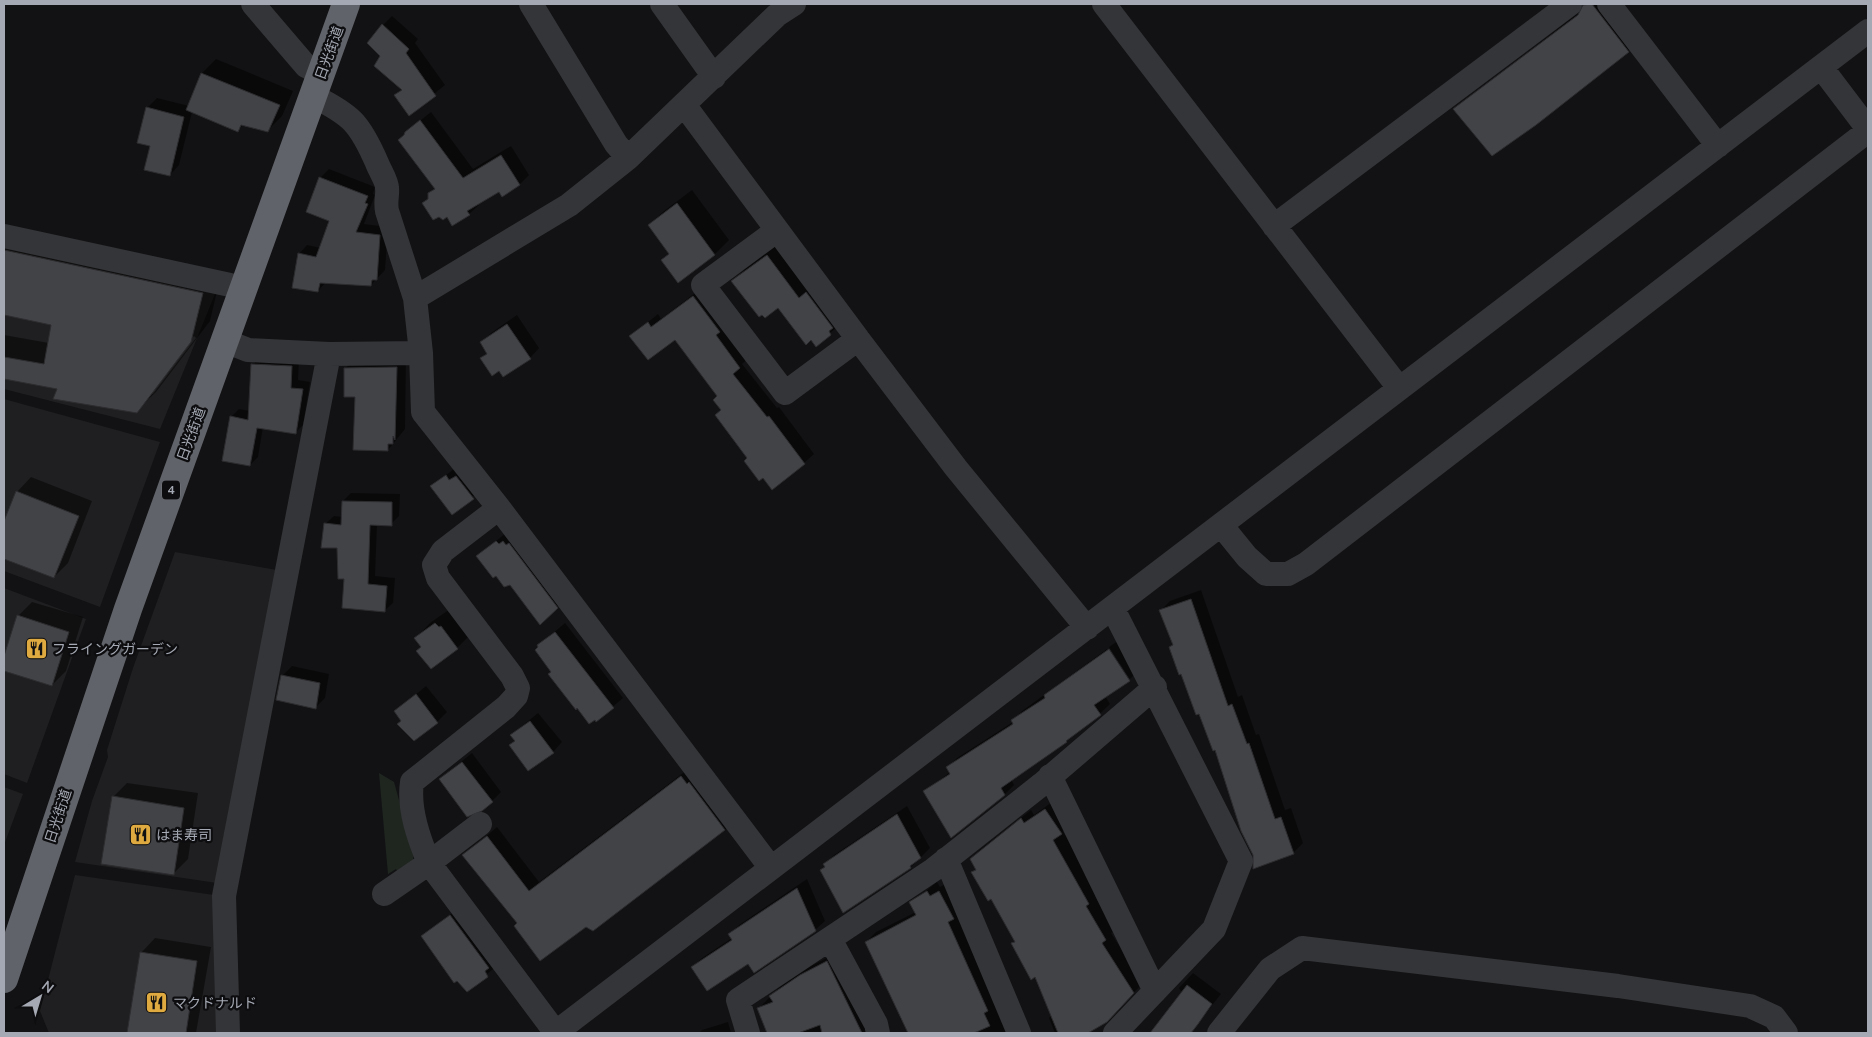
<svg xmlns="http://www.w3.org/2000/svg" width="1872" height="1037" font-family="'Nunito Sans','Noto Sans JP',sans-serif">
  <rect width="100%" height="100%" fill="#121214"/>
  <path fill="#1f1f21" d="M 4,243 L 217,289 L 160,429 L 4,389 Z
    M 4,399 L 160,442 L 100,607 L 4,571 Z
    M 175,552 L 277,570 L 217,883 L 75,862 L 92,801 L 108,757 L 107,750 L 133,668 Z
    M 4,588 L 86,619 L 27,783 L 4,774 Z
    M 4,787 L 23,794 L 4,845 Z
    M 75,875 L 214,895 L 220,1033 L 49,1033 L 40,1011 Z"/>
  <path fill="#1f2620" d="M 379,773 L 394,782 L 414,854 L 412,865 L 399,874 L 396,869 L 388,874 Z"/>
  <path fill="#0007" fill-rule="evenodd" d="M 1590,4 L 1608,4 L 1638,42 L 1628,51 L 1455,109 Z
    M 392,16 L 418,39 L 415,43 L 445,85 L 409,114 L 396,95 L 402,89 L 382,55 L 383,25 Z
    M 216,59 L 293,91 L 282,116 L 267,131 L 244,124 L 237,131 L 192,112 L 179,165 L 170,175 L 151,145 L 147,108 L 157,98 L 189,106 L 202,73 Z
    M 431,112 L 473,169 L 511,146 L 529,175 L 520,184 L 502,195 L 499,190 L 478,203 L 479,205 L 469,214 L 447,216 L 424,203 L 436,189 L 406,132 Z
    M 329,169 L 375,187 L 373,194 L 375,195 L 364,224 L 388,227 L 385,270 L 371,285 L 326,282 L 318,291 L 299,254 L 307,245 L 321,248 L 331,220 L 320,178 Z
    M 692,190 L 729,240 L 715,254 L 679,281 L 670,253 L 649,225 L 664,211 Z
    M 4,243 L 221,274 L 210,321 L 156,392 L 136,411 L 58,388 L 4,378 L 4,335 L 49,343 L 53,324 L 4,314 ZM 194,336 L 196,338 L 153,394 L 150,394 Z
    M 780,243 L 843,322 L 816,345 L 778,307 L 733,282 L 745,269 Z
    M 703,287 L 749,358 L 742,364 L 777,408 L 779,407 L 814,454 L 804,463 L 749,458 L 722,409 L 719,396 L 675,339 L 631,336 L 658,314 L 661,319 Z
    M 517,315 L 539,348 L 530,358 L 482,359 L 488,352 L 481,343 L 491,333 Z
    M 260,356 L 299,358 L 298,380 L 310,382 L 303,425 L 295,433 L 263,427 L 258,457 L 250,465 L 231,417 L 239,409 L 250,411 L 252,364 Z
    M 355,358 L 406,358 L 405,429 L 388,450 L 346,368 Z
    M 456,467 L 483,488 L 452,514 L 432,487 Z
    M 31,477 L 92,501 L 68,563 L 54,577 L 4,557 L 4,525 L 17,492 Z
    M 351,493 L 400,494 L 399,516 L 391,524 L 377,524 L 375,576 L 395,578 L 393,603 L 384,611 L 345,578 L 338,547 L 325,524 L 334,516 L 343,517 L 343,501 Z
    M 507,532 L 566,598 L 557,607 L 510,584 L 496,574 L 478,556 Z
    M 1201,590 L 1238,697 L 1242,695 L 1256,735 L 1259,734 L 1285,810 L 1291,808 L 1303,843 L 1293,853 L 1255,855 L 1200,712 L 1170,647 L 1173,644 L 1161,610 L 1170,601 Z
    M 32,602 L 83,617 L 66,671 L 52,685 L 4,670 L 4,661 L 18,616 Z
    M 450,609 L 471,634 L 457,648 L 422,647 L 416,638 L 430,623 Z
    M 565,623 L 623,698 L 597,720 L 552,672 L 539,645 Z
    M 1119,640 L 1139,670 L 1130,679 L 1109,647 Z
    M 1107,649 L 1129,680 L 1105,696 L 1110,704 L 1089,724 L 1011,779 L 1014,785 L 1005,794 L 925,792 L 950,772 L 947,768 L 957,758 L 1013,722 L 1022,711 Z
    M 292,666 L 329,674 L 325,698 L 315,708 L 282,676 Z
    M 426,686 L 447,712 L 437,722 L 395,712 Z
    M 538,713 L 562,742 L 553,752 L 515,741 L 511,735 Z
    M 472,753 L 501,792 L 492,801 L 440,779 Z
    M 691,767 L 734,820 L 725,830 L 586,925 L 519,923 L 464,855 L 497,827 L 539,882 Z
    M 127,783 L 198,793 L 188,859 L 173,874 L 113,797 Z
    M 1055,800 L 1071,823 L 1063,831 L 1098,893 L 1095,896 L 1115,930 L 1111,933 L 1143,983 L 1116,1011 L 1087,1032 L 1089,1033 L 1055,1033 L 1049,1018 L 1052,1015 L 1036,976 L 1013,943 L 1016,941 L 991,897 L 973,873 L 977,869 L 971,859 L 981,849 L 1031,810 L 1034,815 Z
    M 907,806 L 930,848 L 911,867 L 844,912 L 825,865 L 834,855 Z
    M 807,879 L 825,921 L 815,930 L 748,962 L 693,967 L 702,958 L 732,938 L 730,935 L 739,925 Z
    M 937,882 L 940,887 L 949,882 L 1012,1033 L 909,1033 L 903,1019 L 901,1020 L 892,992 L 866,942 L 876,932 L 916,912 L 911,903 Z
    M 460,907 L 497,966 L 467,990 L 422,937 Z
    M 155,938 L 211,947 L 196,1033 L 128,1033 L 141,953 Z
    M 836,953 L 874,1033 L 768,1033 L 758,1009 L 780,987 L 811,966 Z
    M 1193,973 L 1221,994 L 1190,1033 L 1168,1033 L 1194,1014 L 1179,988 Z
    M 728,1022 L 731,1033 L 699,1033 L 702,1030 Z"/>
  <path fill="#424347" stroke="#2d2d30" d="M 1592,4 L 1629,52 L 1536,125 L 1492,156 L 1453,109 L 1578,15 L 1583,5 Z
    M 382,24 L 409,49 L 406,53 L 436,96 L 409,116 L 394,95 L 402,90 L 374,66 L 380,56 L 367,43 Z
    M 201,73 L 280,105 L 268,132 L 241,125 L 238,132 L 186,110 Z
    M 146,107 L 184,117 L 170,176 L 144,170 L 150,146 L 137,143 Z
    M 420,120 L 463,178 L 501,155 L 520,185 L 502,197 L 499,192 L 467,211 L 470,215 L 452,226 L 447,217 L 443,220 L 439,217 L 433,220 L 422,203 L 428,199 L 428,193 L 435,189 L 398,140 L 404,135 L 405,132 Z
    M 319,177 L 368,196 L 365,203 L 368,204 L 356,232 L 380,235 L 377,280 L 372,280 L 371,286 L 320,283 L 318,292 L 292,288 L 298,253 L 316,257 L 329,221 L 306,212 Z
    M 677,203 L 715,255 L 678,283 L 661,260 L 669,254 L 648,225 Z
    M 4,250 L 203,293 L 191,342 L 137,413 L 53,399 L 57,389 L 4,379 L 4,357 L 44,364 L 51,325 L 4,315 Z
    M 767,255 L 799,298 L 806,292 L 833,328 L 829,331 L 831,335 L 816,347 L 811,340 L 806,345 L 778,308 L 765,318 L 762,315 L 759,317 L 731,281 Z
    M 693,296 L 720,332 L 716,335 L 740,368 L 733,374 L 767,417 L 769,416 L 805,464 L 772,490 L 763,478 L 759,481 L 744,461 L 747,458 L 715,415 L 721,410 L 713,400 L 717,396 L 675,340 L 648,360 L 629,336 L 648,322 L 651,327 Z
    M 507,324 L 531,359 L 503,377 L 499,371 L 492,376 L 480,358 L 487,354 L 480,342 Z
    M 251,364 L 292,366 L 291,388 L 303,389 L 296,434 L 257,428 L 250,466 L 222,461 L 230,416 L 248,420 Z
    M 397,367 L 395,440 L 393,436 L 393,444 L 388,444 L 388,451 L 353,450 L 355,397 L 344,397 L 344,368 Z
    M 446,475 L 449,480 L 456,476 L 474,499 L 452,515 L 430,486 Z
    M 16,491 L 79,516 L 54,578 L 4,559 L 4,521 Z
    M 342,501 L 392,502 L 392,526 L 370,525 L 368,584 L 387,586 L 385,612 L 342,608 L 344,579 L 338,579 L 337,548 L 321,548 L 324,523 L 341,525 Z
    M 496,541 L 499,544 L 503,541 L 506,545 L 509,543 L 558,608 L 540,625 L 510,585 L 504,587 L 496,576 L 493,578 L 476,556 Z
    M 1191,599 L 1228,706 L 1232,704 L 1247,744 L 1249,743 L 1275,819 L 1281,817 L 1294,854 L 1253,869 L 1253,855 L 1241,831 L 1215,750 L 1213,751 L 1199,714 L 1196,715 L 1181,674 L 1179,675 L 1169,647 L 1173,645 L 1159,610 Z
    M 17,615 L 69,632 L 52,686 L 4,671 L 4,656 Z
    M 435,623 L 439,627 L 441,626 L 458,649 L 431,669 L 416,651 L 421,647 L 414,638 Z
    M 555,632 L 614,708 L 596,722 L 595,720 L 589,724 L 577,708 L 576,710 L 548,674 L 551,672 L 535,650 L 538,647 L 537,645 Z
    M 1109,649 L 1130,681 L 1094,705 L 1101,715 L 1066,741 L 1067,742 L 1001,788 L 1005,795 L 951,838 L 923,791 L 950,774 L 946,767 L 1013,724 L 1011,720 L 1045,698 L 1044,695 Z
    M 281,675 L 320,683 L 316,709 L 276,700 Z
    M 416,694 L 438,723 L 414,741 L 397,724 L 401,721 L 394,711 Z
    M 530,721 L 554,753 L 528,771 L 509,745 L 515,741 L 510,735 Z
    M 462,762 L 493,802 L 482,811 L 467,817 L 439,779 Z
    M 681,776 L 687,784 L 689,782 L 725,830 L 593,931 L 586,927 L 540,961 L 514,926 L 517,923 L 462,855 L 487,836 L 529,891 Z
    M 112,796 L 184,808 L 174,875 L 101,864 Z
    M 1045,809 L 1062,834 L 1053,840 L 1089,904 L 1086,906 L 1106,940 L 1102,943 L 1134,993 L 1107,1022 L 1088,1033 L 1058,1033 L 1035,977 L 1031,980 L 1011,943 L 1015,942 L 991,899 L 988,901 L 971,872 L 976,870 L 970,859 L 1021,818 L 1024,823 Z
    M 897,814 L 921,858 L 910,866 L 911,868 L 843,913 L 820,870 L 825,867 L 823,864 Z
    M 797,888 L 816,931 L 754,973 L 748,964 L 707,991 L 691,967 L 732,940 L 728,934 Z
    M 927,891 L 930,896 L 939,891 L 954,919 L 948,922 L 988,1011 L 984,1013 L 990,1026 L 974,1033 L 908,1033 L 865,942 L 916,915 L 909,902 Z
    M 450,915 L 489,968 L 485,971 L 488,977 L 467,992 L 457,981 L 454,983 L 421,936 Z
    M 140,952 L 197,961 L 186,1033 L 127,1033 Z
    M 827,961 L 862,1033 L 822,1033 L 820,1025 L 798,1033 L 767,1033 L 757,1008 L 773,1002 L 769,996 L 800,975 Z
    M 1187,985 L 1212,1004 L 1198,1024 L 1191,1033 L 1150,1033 Z"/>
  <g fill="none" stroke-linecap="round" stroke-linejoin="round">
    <path stroke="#343538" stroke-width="24" d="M 253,4 L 306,66 L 322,74
      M 531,4 L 616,144 L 628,158
      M 662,4 L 714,77
      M 1104,4 L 1399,388
      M 1609,4 L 1718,146
      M 1821,67 L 1868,129
      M 685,106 L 858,339 L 785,393 L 703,285 L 776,231
      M 1274,226 L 1570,4
      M 4,236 L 244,288
      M 415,298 L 569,205 L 628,158 L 777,15 L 794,4
      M 858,339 L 956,468 L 1087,628
      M 225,341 L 248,350 L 329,354 L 421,353 L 415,298 L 387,211 C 385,201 388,195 387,188 C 387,181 380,171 377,163 C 360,124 352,115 313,96
      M 421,353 L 423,412 L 499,508 L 771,868
      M 499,508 L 443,551 L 434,565 L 438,578 L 512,676 L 518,688 L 516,696 L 506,707 L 412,782 C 408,809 419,839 429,863 L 556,1033
      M 1221,525 L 1247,557 L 1266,574 L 1288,574 L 1306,564 L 1868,131
      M 1113,609 L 1241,861 L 1214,929 L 1115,1033
      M 1050,776 L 1155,991
      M 946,859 L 1019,1033
      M 384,894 L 429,863 L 480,824
      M 830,939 L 876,1024 L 878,1033
      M 228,1033 L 224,896 L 329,354
      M 555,1033 L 1868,31
      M 748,1033 L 738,1000 L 933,870 L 1042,784 L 1155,687
      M 1219,1033 L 1270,969 L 1302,948 L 1618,986 L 1750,1006 L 1774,1017 L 1786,1033"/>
    <path stroke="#606369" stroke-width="28" d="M 4,979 L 128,609 L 346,4"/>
  </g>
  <defs>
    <symbol id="restaurant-square" viewBox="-11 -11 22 22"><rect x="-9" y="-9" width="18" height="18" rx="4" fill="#dfaa40" stroke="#0d0d0f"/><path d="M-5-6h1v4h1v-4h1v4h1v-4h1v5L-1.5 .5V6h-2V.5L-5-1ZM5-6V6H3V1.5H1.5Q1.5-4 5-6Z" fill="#111"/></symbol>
  </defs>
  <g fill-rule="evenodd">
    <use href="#restaurant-square" x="24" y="636" width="25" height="25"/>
    <use href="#restaurant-square" x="128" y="822" width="25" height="25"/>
    <use href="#restaurant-square" x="144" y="990" width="25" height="25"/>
  </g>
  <g text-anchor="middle" stroke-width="4.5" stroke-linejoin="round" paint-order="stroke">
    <rect fill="#0d0d0f" stroke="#777a82" stroke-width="1" x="162" y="480.5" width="18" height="19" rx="4"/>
    <g font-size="12" font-weight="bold" fill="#a5a9b3">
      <text x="171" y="494">4</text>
    </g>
    <g font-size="14" fill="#a5a9b3" stroke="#0d0d0f">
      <text transform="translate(329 53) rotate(-70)" y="5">日光街道</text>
      <text transform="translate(191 434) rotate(-70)" y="5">日光街道</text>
      <text transform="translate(58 816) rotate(-72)" y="5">日光街道</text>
    </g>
    <g font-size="14" fill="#a5a9b3" stroke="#0d0d0f" text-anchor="start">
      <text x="52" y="654">フライングガーデン</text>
      <text x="156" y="840">はま寿司</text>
      <text x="173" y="1008">マクドナルド</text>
    </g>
  </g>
  <rect width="1872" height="1037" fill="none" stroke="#a5a9b3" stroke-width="10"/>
  <g transform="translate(40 997) rotate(38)" stroke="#0d0d0f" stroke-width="4" paint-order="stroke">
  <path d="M0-4L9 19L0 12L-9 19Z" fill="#a5a9b3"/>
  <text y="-8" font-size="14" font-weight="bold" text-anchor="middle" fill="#a5a9b3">N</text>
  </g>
</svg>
